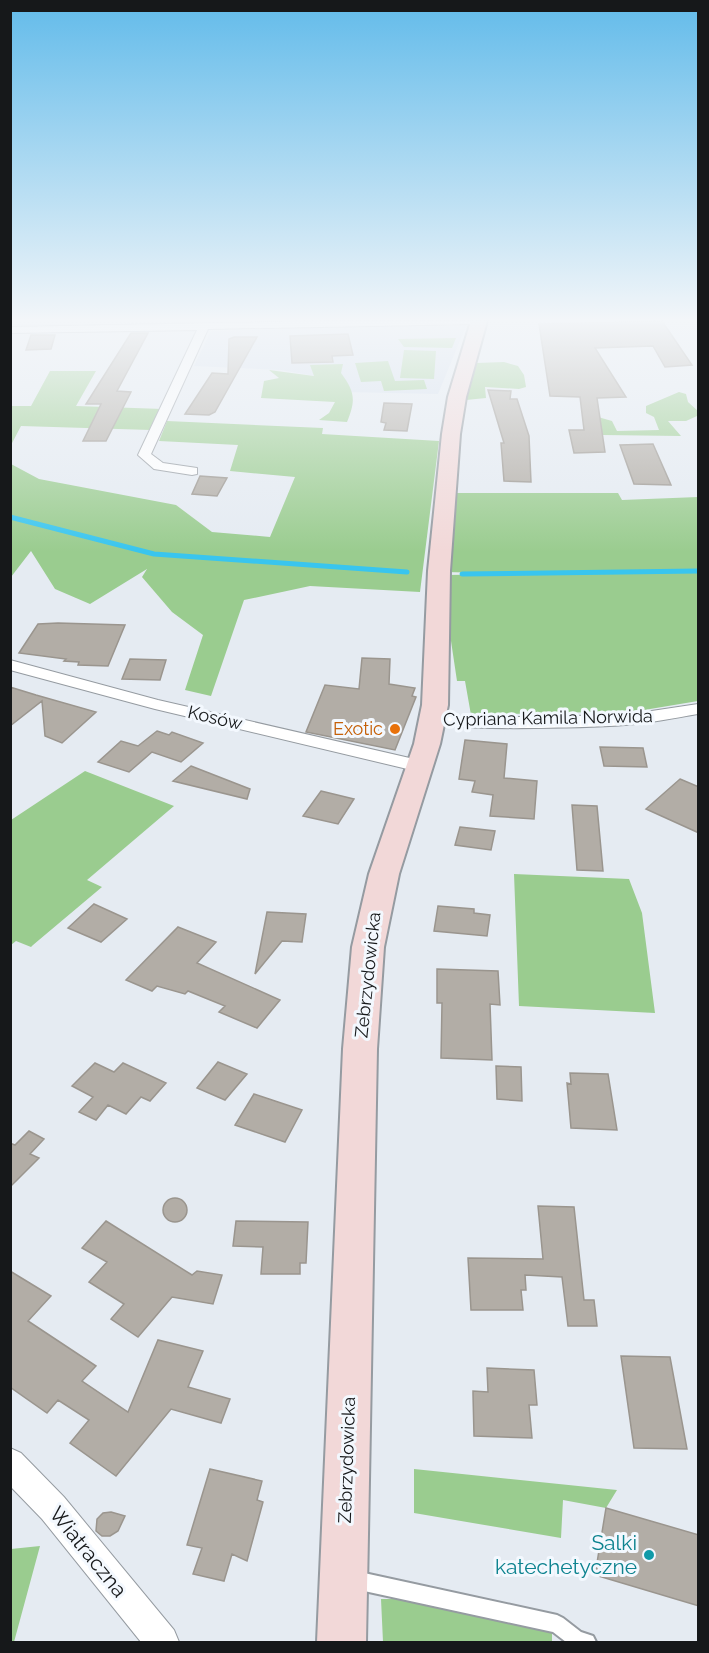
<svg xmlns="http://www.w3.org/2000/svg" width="709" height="1653" font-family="Raleway,sans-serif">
  <rect width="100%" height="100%" fill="#e5ebf2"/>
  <path fill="#d5dfed" d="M 395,326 L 466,326 L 438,394 L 344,392 L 344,381 L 281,370 L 194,366 L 211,331 Z"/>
  <path fill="#9acc8f" d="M 456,338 L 452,348 L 404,347 L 398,339 Z
    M 404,350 L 436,351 L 434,379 L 400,378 Z
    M 388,361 L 395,381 L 424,380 L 427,389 L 384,391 L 381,381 L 361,382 L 355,363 Z
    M 476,363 L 504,362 L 518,366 L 524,375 L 526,387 L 519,389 L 485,387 L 486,398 L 466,400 Z
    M 343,364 L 341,373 C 355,392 356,400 347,422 L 319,420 L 329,413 L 335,402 L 261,398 L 264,381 L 279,378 L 269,370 L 314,376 L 310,365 Z
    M 50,371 L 96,371 L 76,406 L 163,409 L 151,430 L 21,426 L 11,445 L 11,406 L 31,406 Z
    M 679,392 L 686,394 L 688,402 L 698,411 L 697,416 L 686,421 L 668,421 L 681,436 L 603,435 L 598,417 L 612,421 L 617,431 L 659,430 L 654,417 L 646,413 L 646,406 Z
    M 167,421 L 323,428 L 322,434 L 439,441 L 420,592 L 310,586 L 244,600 L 211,696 L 185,690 L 203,635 L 172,612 L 142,577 L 147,569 L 90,604 L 55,589 L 31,551 L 11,577 L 11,464 L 39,479 L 176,505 L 212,532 L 270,537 L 295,477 L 230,471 L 238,445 L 159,441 Z
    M 457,493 L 618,493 L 622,500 L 698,497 L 698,701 L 638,711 L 471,715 L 465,681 L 457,681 L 451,641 L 448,641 L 444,575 L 527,574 L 445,572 Z
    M 85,771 L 174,806 L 87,880 L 102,887 L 33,945 L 31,947 L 16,941 L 11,945 L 11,820 Z
    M 514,874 L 629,879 L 642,913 L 655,1013 L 519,1006 Z
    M 414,1469 L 617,1490 L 606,1508 L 563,1500 L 561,1538 L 414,1513 Z
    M 40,1546 L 14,1642 L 11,1642 L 11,1549 Z
    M 381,1599 L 412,1599 L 552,1630 L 552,1642 L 383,1642 Z"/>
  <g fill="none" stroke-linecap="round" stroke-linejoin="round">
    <path stroke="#39c5ee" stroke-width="5" d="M 10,517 L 154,554 L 407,572
      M 462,574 L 698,571"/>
  </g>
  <path fill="#b2ada6" stroke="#9a958e" stroke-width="1.5" d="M 662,321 L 692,365 L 665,367 L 653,346 L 595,348 L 626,397 L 597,398 L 605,452 L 574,453 L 569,430 L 584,430 L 580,397 L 550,396 L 539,324 Z
    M 131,333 L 148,333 L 117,391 L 131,392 L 106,441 L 83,441 L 101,404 L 86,404 Z
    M 348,334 L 353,355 L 332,356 L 333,362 L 292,363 L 290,336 Z
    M 31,335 L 55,335 L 51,349 L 26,350 Z
    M 234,337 L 257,337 L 215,412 L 209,415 L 185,414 L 212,373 L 228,374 L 229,339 Z
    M 488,390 L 511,391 L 510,399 L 517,399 L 529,436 L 531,482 L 504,481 L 501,443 L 504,443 Z
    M 384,403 L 412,404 L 407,431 L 384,430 L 386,423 L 381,422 Z
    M 653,444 L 671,485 L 634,484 L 620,445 Z
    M 200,476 L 227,478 L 217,496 L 192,494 Z
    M 58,623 L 125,625 L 108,666 L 78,665 L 79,662 L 64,661 L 66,659 L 19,653 L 38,624 Z
    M 362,658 L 390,659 L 389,684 L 415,688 L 412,696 L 416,697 L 395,750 L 306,732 L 325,685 L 359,689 Z
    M 130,659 L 166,660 L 160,680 L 122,679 Z
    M 10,687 L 36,695 L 96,712 L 62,743 L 45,736 L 42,701 L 10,726 Z
    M 157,731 L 169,735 L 172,732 L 203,743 L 181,762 L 152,752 L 129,772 L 98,762 L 121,741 L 138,746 Z
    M 465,740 L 507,744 L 504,778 L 537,781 L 534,819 L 490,816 L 493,795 L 472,792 L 475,781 L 459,779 Z
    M 600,747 L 643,748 L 647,767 L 604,766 Z
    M 191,766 L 250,789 L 247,799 L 173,781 Z
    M 680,779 L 699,787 L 699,833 L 646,809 Z
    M 321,791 L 354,799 L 338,824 L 303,816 Z
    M 572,805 L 597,806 L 603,871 L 577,870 Z
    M 460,827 L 495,831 L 491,850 L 455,845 Z
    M 94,904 L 127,919 L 101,942 L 68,928 Z
    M 438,906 L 474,909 L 474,913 L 490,915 L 487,936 L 434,931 Z
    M 267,912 L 306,914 L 302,942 L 282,941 L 255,974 Z
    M 178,927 L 216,942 L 197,963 L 280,1000 L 257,1028 L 219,1012 L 225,1006 L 188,991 L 185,994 L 157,986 L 152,991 L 126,980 Z
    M 437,969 L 498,971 L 500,1005 L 490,1004 L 492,1060 L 441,1058 L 442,1003 L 437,1003 Z
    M 218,1062 L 247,1074 L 225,1100 L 197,1088 Z
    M 95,1063 L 114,1072 L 123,1063 L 166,1083 L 150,1101 L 141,1097 L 126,1114 L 108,1105 L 96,1120 L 79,1112 L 93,1097 L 72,1086 Z
    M 496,1066 L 521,1067 L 522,1101 L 497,1099 Z
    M 570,1073 L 608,1074 L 617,1130 L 571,1128 L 567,1083 L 571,1084 Z
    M 254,1094 L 302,1110 L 285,1142 L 235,1125 Z
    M 29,1131 L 44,1139 L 30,1154 L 39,1158 L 10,1187 L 10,1143 L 15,1145 Z
    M163 1210a12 12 0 1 1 24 0a12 12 0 1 1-24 0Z
    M 538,1206 L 574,1207 L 584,1300 L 594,1300 L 597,1326 L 568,1326 L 562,1277 L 525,1275 L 526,1290 L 521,1290 L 523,1310 L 471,1310 L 468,1258 L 543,1259 Z
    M 106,1221 L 192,1275 L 197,1271 L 222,1275 L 213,1304 L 172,1297 L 138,1337 L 111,1319 L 124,1304 L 89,1282 L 107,1262 L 82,1248 Z
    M 236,1221 L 308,1222 L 306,1263 L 300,1263 L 300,1274 L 261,1274 L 263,1247 L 233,1246 Z
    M 10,1271 L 51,1296 L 28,1321 L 96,1366 L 82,1381 L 128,1412 L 158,1340 L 203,1351 L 188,1387 L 230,1399 L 221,1423 L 171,1409 L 116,1476 L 70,1443 L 89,1420 L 58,1400 L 47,1413 L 10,1387 Z
    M 621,1356 L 670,1357 L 687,1449 L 634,1448 Z
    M 487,1368 L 534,1370 L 537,1405 L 529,1405 L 532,1438 L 474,1436 L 473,1394 L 473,1391 L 488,1392 Z
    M 210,1469 L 262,1481 L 257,1500 L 263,1502 L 247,1561 L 232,1554 L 224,1581 L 193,1574 L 202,1548 L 187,1545 Z
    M 606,1508 L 699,1535 L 699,1606 L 595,1575 Z
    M 111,1512 L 125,1516 L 118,1531 L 110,1536 L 102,1536 L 96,1531 L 97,1519 L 103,1513 Z"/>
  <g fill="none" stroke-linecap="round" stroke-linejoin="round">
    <defs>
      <path id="lane" d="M 355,1571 L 557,1615 L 563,1618 L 581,1632 L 593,1636 L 596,1642 L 566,1642 L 553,1632 L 355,1589 L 349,1586 L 346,1580 L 349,1574 Z"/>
      <path id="street" d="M 326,321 L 481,321 L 476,324 L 208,329 L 151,454 L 163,463 L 197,468 L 197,474 L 192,475 L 154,469 L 138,455 L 197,330 L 10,333 L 10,327 Z
        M 10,660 L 158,700 L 427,762 L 429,766 L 420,772 L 155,709 L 10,670 Z
        M 698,704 L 698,714 C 674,718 650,723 625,725 C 600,727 432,733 423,720 L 432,715 L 475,718 L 625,715 Z
        M 10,1448 L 21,1453 L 64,1497 L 174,1630 L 179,1642 L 141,1642 L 42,1519 L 10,1486 Z"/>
      <path id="secondary" d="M 471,321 L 487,321 L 466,397 L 460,434 L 450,571 L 448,705 L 440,744 L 399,874 L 384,947 L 377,1049 L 366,1642 L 317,1642 L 343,1049 L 352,947 L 369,874 L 414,744 L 422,705 L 428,571 L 442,434 L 448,397 Z"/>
    </defs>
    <use href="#lane" stroke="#959ba1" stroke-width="4"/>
    <use href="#street" stroke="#959ba1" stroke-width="2"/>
    <use href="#secondary" stroke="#959ba1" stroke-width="4"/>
    <use href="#lane" fill="#fff" fill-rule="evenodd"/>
    <use href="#street" fill="#fff" fill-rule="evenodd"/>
    <use href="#secondary" fill="#f2d8d8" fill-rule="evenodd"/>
  </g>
  <linearGradient id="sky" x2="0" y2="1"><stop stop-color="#62bbea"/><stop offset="0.58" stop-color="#f3f6f9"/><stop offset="1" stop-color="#f3f6f9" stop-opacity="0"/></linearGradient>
  <rect width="709" height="552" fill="url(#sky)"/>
  <circle fill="#e8710a" stroke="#f3f8fe" stroke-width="2" cx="395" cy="729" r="6"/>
  <circle fill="#0f9aa8" stroke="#f3f8fe" stroke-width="2" cx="649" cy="1555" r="6"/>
  <g text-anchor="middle" stroke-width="6" stroke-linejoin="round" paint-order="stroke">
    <g font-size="18" fill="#16181a" stroke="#f3f8fe">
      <text transform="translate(215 718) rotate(13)" y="6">Kosów</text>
      <text transform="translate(548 718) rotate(-1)" y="6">Cypriana Kamila Norwida</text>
      <text transform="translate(368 975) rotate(-84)" y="6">Zebrzydowicka</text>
      <text transform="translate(347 1460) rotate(-88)" y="6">Zebrzydowicka</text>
    </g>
    <g font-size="18" fill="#c56008" stroke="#f3f8fe" text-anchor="end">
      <text x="383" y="735">Exotic</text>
    </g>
    <g font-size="21" fill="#0d838f" stroke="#f3f8fe" text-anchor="end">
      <text x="637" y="1550">Salki<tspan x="637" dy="24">katechetyczne</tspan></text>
    </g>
    <g font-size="21" fill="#16181a" stroke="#f3f8fe">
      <text transform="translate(88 1552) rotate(51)" y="7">Wiatraczna</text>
    </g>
  </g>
  <rect width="709" height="1653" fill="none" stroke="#16181a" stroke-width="24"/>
</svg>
